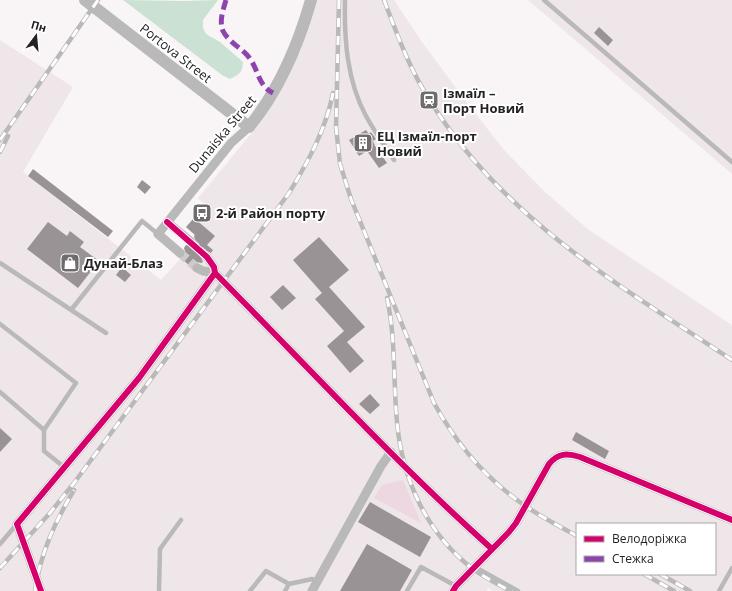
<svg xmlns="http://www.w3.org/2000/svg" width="732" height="591" font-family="'Open Sans',sans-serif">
  <rect width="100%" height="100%" fill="#f9f5f7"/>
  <path fill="#efe6ea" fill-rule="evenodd" d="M 316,0 L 394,0 L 422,42 L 471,108 L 505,151 L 545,192 L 589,230 L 732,325 L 732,591 L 493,591 L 488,588 L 487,591 L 0,591 L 0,40 L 73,87 L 23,172 L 161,280 L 181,258 L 178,255 L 195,235 L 186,227 L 205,205 L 198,198 L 264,118 L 277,96 ZM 577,524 L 715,524 L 715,574 L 577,574 Z
    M 528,0 L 732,0 L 732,174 Z"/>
  <path fill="#edd7e1" d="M 403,480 L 421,523 L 374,498 L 382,485 Z"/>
  <path fill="#cae1d3" d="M 123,0 L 185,1 L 218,0 L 203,20 L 203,28 L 206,34 L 220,42 L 243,62 C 243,72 239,75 230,79 L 222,75 Z"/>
  <path fill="#9a9396" d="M 599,27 L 613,40 L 608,46 L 594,33 Z
    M 366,130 L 369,134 L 371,132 L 376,139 L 373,141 L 375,146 L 387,163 L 379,168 L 367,151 L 359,156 L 349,140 Z
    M 33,169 L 113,231 L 108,237 L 28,176 Z
    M 142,180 L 151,187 L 145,194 L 137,187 Z
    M 194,218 L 215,236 L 207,245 L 213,250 L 211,253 L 207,251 L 203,252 L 201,257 L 203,262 L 201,263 L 197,262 L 194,263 L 191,267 L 182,259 L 186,254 L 184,248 L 186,245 L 192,246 L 196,242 L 194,236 L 195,235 L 186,227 Z
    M 48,222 L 67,236 L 70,231 L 84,242 L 80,247 L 99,261 L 78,288 L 27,249 Z
    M 319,237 L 349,270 L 329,287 L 365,327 L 347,342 L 364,361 L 350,373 L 327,346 L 344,331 L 315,299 L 322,293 L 293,260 Z
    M 122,267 L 131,275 L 125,282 L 116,275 Z
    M 283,285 L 296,298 L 282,310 L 270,297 Z
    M 370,394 L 380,405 L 370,414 L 359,404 Z
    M 0,428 L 12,439 L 0,452 Z
    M 576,432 L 609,451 L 605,459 L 572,440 Z
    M 370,502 L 431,537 L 420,557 L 358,522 Z
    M 367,544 L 412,570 L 400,591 L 340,591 Z"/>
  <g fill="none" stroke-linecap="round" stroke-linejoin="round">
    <path stroke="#cecbcd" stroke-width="9" stroke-dasharray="9 4.5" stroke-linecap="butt" d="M 190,241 L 207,257
      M 180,253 L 197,268"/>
    <path stroke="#b9b9b9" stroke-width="4.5" d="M 345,0 C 344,39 347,81 366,116 C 374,131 385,146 394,160
      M 544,0 L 732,162
      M 0,263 L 106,333
      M 71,310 L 142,221 L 158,234
      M 0,324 L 76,383 L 44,430 L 44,451 L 64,467
      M 0,392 L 44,430
      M 0,544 L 17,524
      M 475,567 L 518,591
      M 159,591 L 160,549 L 181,520
      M 250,591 L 266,571 L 289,584
      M 285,591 L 289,584 L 312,579 L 317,582
      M 407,591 L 421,567 L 456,586
      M 719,591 L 732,568"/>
    <path stroke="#b9b9b9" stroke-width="9" d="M 167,222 L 190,241
      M 180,253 L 158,234 L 231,143 L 249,127
      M 207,257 L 214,267 L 215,273 C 307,366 395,462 492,549
      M 197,268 L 203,271 L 215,273
      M 41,591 L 17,524 L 139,378 L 215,273
      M 312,591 L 381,466 L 391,452
      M 453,591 L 456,586 L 509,532 L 516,523 L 549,464 C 558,453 567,453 580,457 L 732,520"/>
    <path stroke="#b9b9b9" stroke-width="12" d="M 85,0 L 249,127 C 279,90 298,46 311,0"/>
    <defs>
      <path id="rail" d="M 339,0 L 336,127 L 340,164 L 351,199 L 434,403 C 457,445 485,478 524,505 C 541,517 559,526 577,536
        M 384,0 C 397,34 409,68 429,99 C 502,218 619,285 732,360
        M 0,140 L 98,0
        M 0,152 L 8,136
        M 387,298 C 396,339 393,381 397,422 C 402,479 427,534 473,569 C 485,578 498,584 510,591
        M 0,568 L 50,513 L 74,483 L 289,193 C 308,162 326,129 333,93
        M 644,574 L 674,591
        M 660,574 L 690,591
        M 35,591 C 40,554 55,522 74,490"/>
    </defs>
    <use href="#rail" stroke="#b9b9b8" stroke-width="4.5"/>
    <use href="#rail" stroke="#fff" stroke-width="3" stroke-dasharray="9" stroke-linecap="butt"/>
    <path stroke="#8e44ad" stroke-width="5" stroke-dasharray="10 5" stroke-linecap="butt" d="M 226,0 C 223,10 219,21 223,31 C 229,43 244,49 251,60 C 259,73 259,86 273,93"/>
    <defs>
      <path id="cycleway" d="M 167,222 L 207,257 L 214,267 L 215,273 C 307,366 395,462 492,549
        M 41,591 L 17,524 L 139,378 L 215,273
        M 453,591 L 456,586 L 509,532 L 516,523 L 549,464 C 558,453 567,453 580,457 L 732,520"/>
    </defs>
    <use href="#cycleway" stroke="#fff" stroke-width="8"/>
    <use href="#cycleway" stroke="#d6006c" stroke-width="6"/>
  </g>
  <defs>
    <symbol id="station-square" viewBox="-11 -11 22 22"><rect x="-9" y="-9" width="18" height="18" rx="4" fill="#6f6c6d" stroke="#fff"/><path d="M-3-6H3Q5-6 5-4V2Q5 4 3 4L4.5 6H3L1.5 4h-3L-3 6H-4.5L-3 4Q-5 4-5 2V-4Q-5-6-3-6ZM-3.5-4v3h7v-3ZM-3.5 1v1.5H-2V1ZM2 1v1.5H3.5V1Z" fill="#fff"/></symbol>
    <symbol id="building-square" viewBox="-11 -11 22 22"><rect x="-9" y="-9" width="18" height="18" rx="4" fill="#6f6c6d" stroke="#fff"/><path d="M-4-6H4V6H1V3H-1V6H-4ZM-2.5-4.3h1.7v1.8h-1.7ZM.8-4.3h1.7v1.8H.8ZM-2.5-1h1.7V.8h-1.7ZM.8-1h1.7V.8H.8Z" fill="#fff"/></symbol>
    <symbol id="bus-square" viewBox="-11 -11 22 22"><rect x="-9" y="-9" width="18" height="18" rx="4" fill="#6f6c6d" stroke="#fff"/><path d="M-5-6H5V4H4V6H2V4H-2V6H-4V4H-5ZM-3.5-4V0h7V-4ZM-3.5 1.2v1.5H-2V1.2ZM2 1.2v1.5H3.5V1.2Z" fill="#fff"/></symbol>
    <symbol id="shop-square" viewBox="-11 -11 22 22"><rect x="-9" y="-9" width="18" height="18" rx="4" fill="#6f6c6d" stroke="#fff"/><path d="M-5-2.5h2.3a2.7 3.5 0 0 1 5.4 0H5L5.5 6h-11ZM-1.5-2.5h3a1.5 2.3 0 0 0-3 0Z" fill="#fff"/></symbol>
  </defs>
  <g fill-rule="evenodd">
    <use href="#station-square" x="418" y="89" width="22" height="22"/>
    <use href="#building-square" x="352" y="132" width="22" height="22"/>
    <use href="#bus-square" x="191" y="202" width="22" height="22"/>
    <use href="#shop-square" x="59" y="252" width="22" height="22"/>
  </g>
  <g text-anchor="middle" stroke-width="4" stroke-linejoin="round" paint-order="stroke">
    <g font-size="13" fill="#242223" stroke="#fff">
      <text transform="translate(176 53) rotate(38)" y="5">Portova Street</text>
      <text transform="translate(222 134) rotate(-50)" y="5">Dunaiska Street</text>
    </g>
    <g font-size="13" font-weight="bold" fill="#242223" stroke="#fff" text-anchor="start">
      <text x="443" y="98">Ізмаїл –<tspan x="443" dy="15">Порт Новий</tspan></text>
      <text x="377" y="141">ЕЦ Ізмаїл-порт<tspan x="377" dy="15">Новий</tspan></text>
      <text x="216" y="218">2-й Район порту</text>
      <text x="84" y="268">Дунай-Блаз</text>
    </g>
  </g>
  <rect x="576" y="523" width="140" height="52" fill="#ffffff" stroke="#a7a7a7"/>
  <rect x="584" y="536" width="20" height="6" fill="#d6006c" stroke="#a7a7a7"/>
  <text x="612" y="543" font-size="12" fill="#242223">Велодоріжка</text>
  <rect x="584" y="556" width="20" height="6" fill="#8e44ad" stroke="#a7a7a7"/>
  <text x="612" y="563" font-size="12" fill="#242223">Стежка</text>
  <g transform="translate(36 36) rotate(16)" stroke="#ffffff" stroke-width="3" paint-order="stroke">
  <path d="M0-3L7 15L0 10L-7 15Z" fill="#242223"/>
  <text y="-6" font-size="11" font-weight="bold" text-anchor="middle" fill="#242223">Пн</text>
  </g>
</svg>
